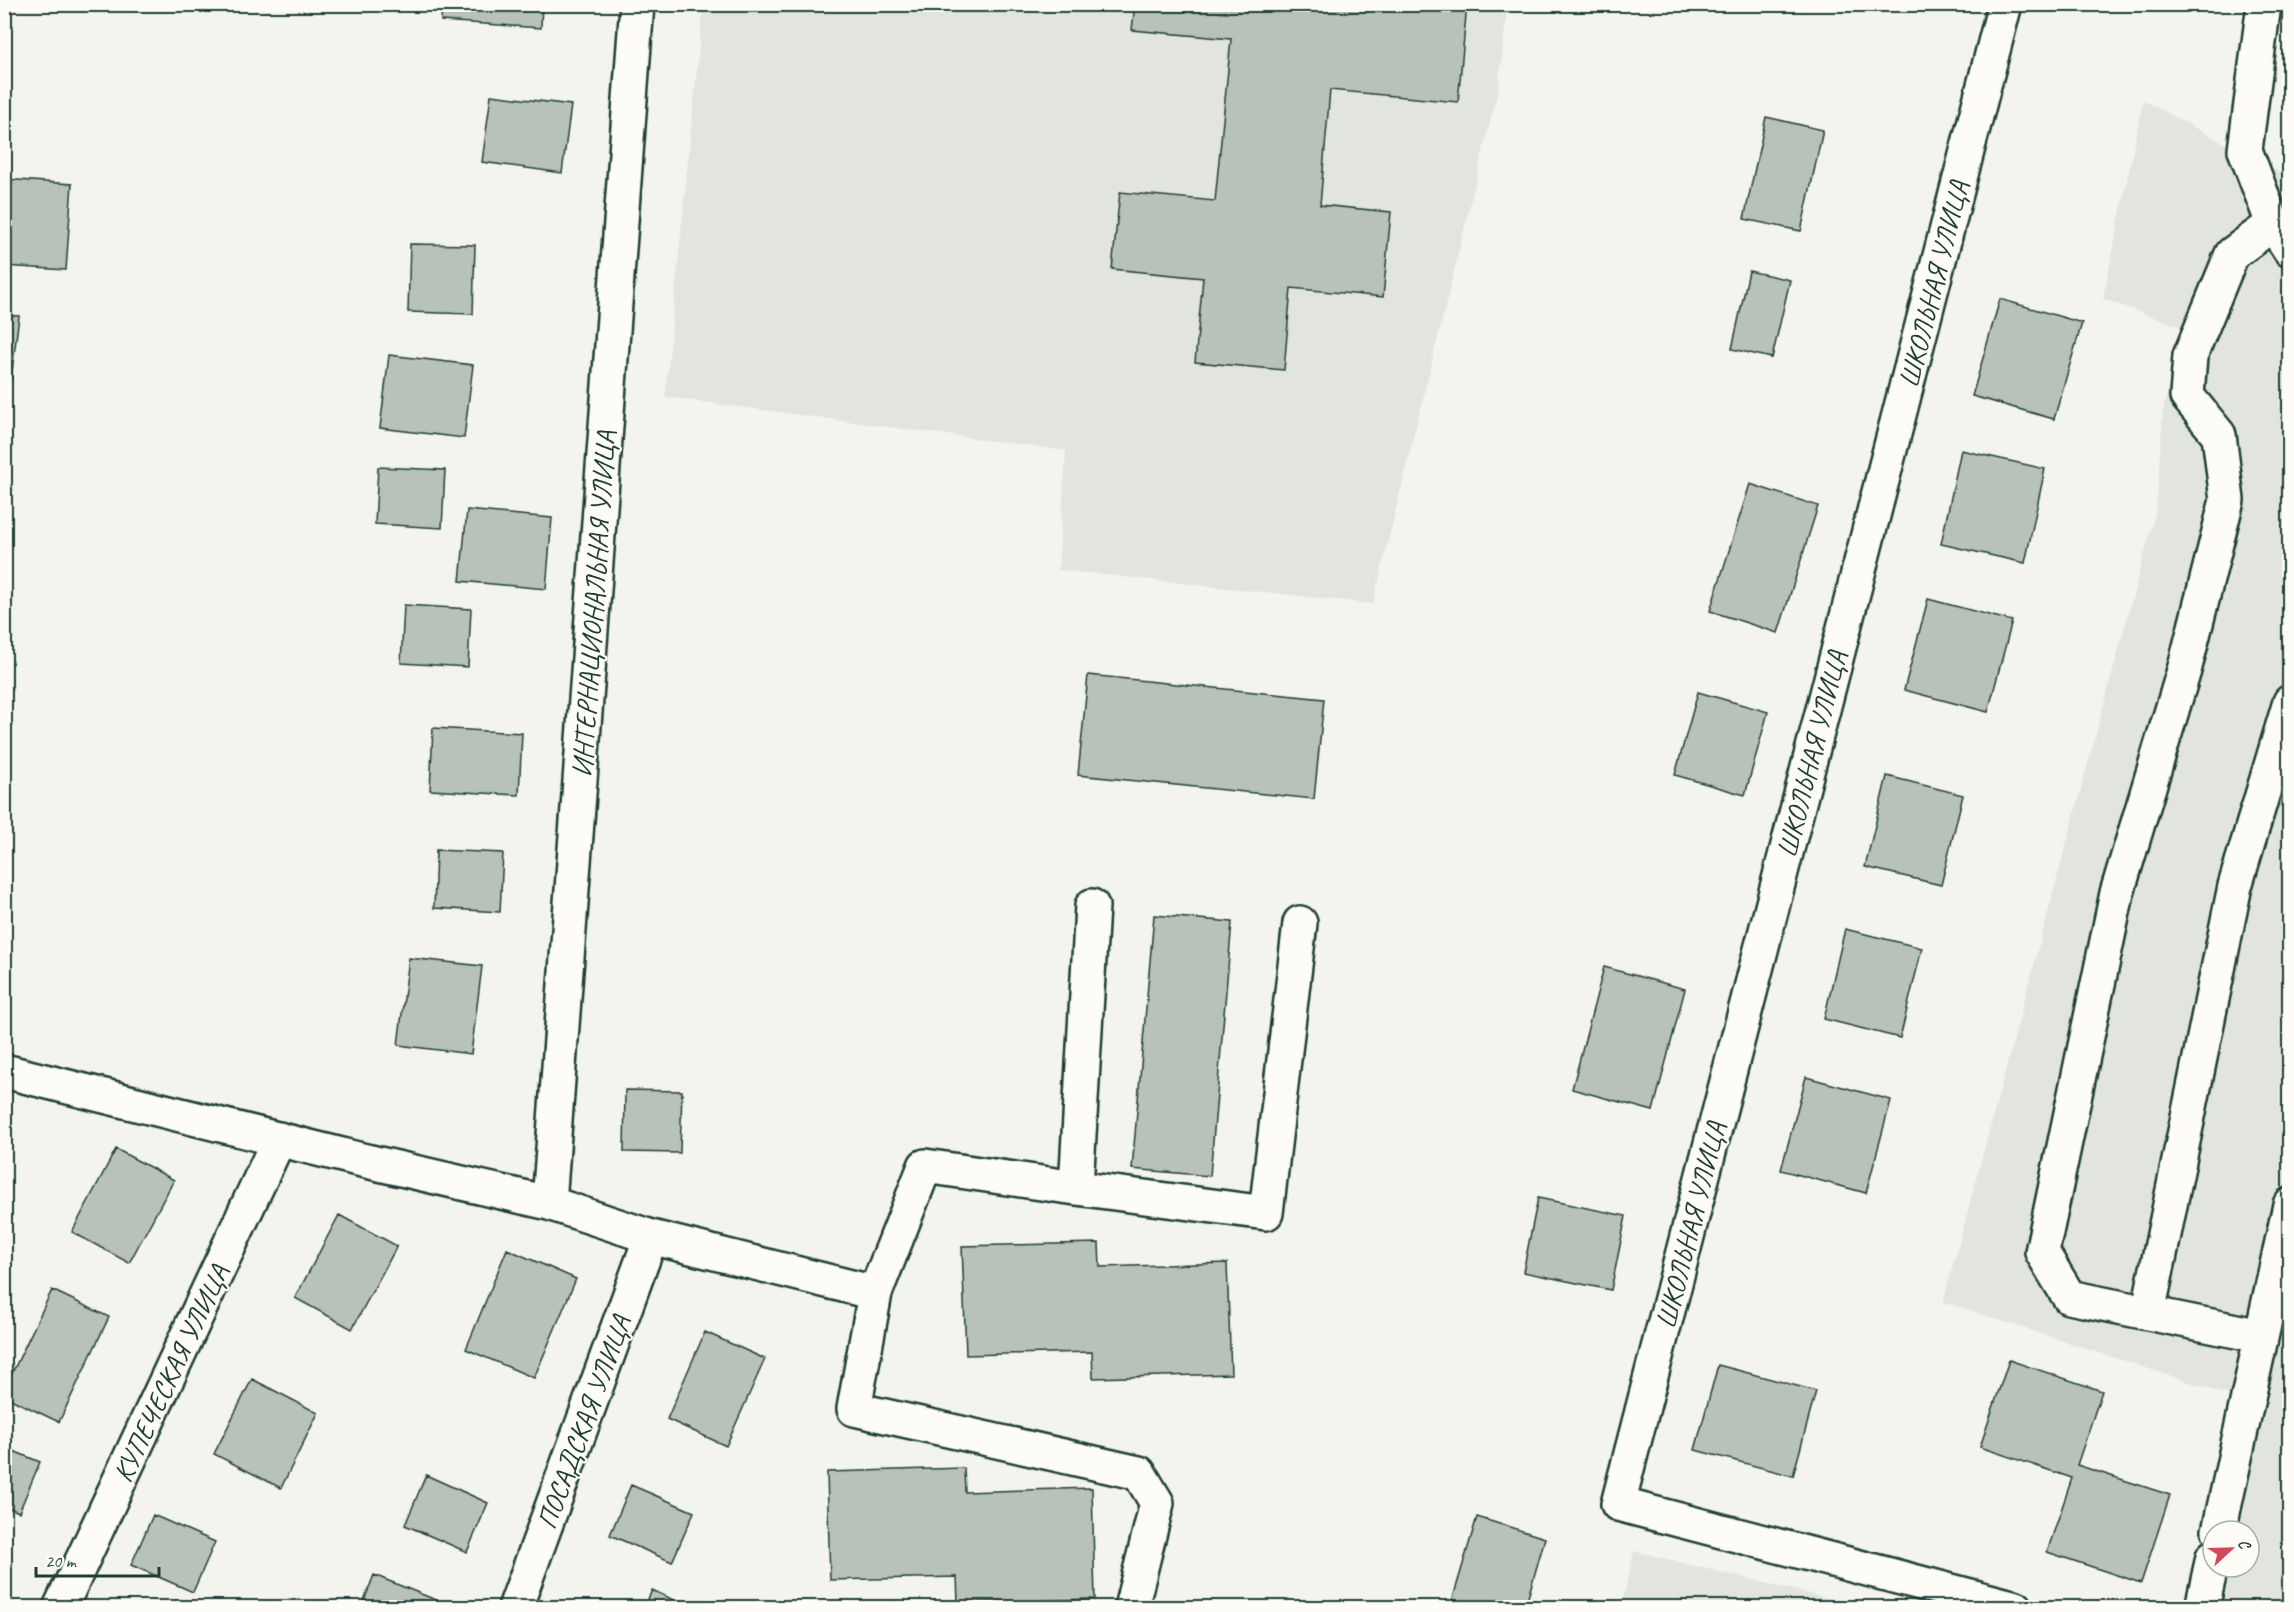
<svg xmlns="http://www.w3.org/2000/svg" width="2294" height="1612" font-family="Caveat,sans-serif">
  <rect width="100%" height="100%" fill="#f4f4ef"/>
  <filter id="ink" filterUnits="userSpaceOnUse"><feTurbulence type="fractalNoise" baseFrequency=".0167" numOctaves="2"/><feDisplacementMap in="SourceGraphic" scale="12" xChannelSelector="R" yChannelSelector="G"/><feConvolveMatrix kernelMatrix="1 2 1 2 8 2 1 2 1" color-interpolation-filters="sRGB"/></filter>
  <g filter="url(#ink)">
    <path fill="#e2e5df" d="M 703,5 L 1508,5 L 1498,90 L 1373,604 L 1058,570 L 1066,451 L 665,397 Z
      M 2143,100 L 2277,171 L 2289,183 L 2289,1607 L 2219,1607 L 2228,1567 L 2249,1567 L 2249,1531 L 2237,1531 L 2266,1407 L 1943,1302 L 2156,510 L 2163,411 L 2181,327 L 2103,299 Z
      M 1634,1551 L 1864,1607 L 1621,1607 Z"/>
    <path fill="#b9c1bb" stroke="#1f3d34" stroke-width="1.5" d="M 442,4 L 542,4 L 541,28 L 441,21 Z
      M 1135,4 L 1467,4 L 1458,102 L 1330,90 L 1320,205 L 1391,212 L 1383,297 L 1291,288 L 1284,370 L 1195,362 L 1203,278 L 1112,269 L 1120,192 L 1215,201 L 1231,39 L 1132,30 Z
      M 491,95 L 571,105 L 562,173 L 482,162 Z
      M 1766,117 L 1823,130 L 1801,231 L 1744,219 Z
      M 4,179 L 72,184 L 66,270 L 4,266 Z
      M 410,244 L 475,245 L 473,314 L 408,312 Z
      M 1749,271 L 1790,280 L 1772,358 L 1732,349 Z
      M 2000,299 L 2082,323 L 2054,419 L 1972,396 Z
      M 4,315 L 19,316 L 11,379 L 4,378 Z
      M 389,355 L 473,365 L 464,438 L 380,428 Z
      M 1961,450 L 2045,469 L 2025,563 L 1941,544 Z
      M 378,467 L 445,470 L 442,528 L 375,524 Z
      M 1750,484 L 1818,506 L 1778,633 L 1710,611 Z
      M 467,510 L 552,518 L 546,589 L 460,581 Z
      M 1928,599 L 2012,621 L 1988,712 L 1904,690 Z
      M 404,605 L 471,609 L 468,667 L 401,663 Z
      M 1088,675 L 1324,699 L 1314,799 L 1078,775 Z
      M 1698,692 L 1768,712 L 1745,795 L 1675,775 Z
      M 433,728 L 522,733 L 519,795 L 430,790 Z
      M 1887,776 L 1963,795 L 1941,885 L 1865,867 Z
      M 436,850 L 503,853 L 500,912 L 434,908 Z
      M 1154,915 L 1232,922 L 1210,1176 L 1132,1169 Z
      M 1845,929 L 1922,948 L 1900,1038 L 1824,1019 Z
      M 409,958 L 482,966 L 471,1054 L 398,1045 Z
      M 1604,967 L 1685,989 L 1653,1111 L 1572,1089 Z
      M 1806,1077 L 1891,1100 L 1866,1193 L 1781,1170 Z
      M 625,1090 L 682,1091 L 680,1153 L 624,1152 Z
      M 116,1149 L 174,1180 L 129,1263 L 72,1232 Z
      M 1538,1198 L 1626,1216 L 1611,1290 L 1523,1272 Z
      M 339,1215 L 397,1246 L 352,1329 L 295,1298 Z
      M 1099,1243 L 1100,1267 L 1227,1263 L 1231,1374 L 1093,1378 L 1092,1352 L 966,1355 L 962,1246 Z
      M 507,1249 L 576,1279 L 534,1378 L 466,1349 Z
      M 52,1290 L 109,1317 L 59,1422 L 4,1396 L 4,1390 Z
      M 705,1332 L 765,1359 L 726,1446 L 667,1419 Z
      M 2009,1360 L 2102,1391 L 2077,1465 L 2170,1495 L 2141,1583 L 2047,1552 L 2072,1478 L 1980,1447 Z
      M 1718,1365 L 1816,1391 L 1793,1476 L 1695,1450 Z
      M 252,1379 L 318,1413 L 281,1488 L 214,1454 Z
      M 4,1447 L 40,1462 L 19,1512 L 4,1506 Z
      M 964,1468 L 965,1492 L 1092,1488 L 1095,1599 L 958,1603 L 957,1577 L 830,1580 L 827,1472 Z
      M 426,1475 L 488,1503 L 467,1552 L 405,1525 Z
      M 631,1485 L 694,1512 L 672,1562 L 610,1535 Z
      M 153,1515 L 215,1542 L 193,1592 L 131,1565 Z
      M 1477,1517 L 1545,1538 L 1525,1608 L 1450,1608 Z
      M 374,1575 L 451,1606 L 451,1608 L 361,1608 Z
      M 652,1590 L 691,1608 L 644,1608 Z"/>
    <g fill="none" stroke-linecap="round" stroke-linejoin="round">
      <defs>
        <path id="minor" d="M 2005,4 L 1618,1504 L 2016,1608
          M 2264,4 L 2245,150 L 2273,224 L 2290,250
          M 4,1071 L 362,1160 L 549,1203 L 651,1237 L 875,1293 L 854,1409 L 1139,1473 L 1157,1503 L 1131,1608
          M 1076,1188 L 1266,1213 L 1300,923
          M 549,1203 L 637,4
          M 875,1293 L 925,1166 L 1076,1188 L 1092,906
          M 2148,1313 L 2235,886 L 2290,702
          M 2261,1336 L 2069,1297 L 2042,1252 L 2117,893 L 2185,667 L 2227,500 L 2219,435 L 2187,396 L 2190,356 L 2232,254 L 2273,224
          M 2219,1531 L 2290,1205
          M 60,1608 L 279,1139
          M 515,1608 L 651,1237
          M 2202,1608 L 2213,1557"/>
      </defs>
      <use href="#minor" stroke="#1f3d34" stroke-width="38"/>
      <use href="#minor" stroke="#fdfcf7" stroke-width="33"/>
    </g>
  </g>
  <g text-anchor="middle" stroke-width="4.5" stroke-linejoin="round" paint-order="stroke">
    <g font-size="28" fill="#1f3d34" stroke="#fdfcf7">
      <text transform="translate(1933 284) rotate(-76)" y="10">ШКОЛЬНАЯ УЛИЦА</text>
      <text transform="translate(593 604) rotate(-86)" y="10">ИНТЕРНАЦИОНАЛЬНАЯ УЛИЦА</text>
      <text transform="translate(1811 754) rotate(-76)" y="10">ШКОЛЬНАЯ УЛИЦА</text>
      <text transform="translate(1690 1225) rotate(-76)" y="10">ШКОЛЬНАЯ УЛИЦА</text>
      <text transform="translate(170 1373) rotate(-65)" y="10">КУПЕЧЕСКАЯ УЛИЦА</text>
      <text transform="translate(583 1422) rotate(-70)" y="10">ПОСАДСКАЯ УЛИЦА</text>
    </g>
  </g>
  <rect width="2294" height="1612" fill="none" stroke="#fdfcf7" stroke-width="24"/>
  <rect x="12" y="12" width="2270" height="1588" fill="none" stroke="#1f3d34" stroke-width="2" filter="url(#ink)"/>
  <g transform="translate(2231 1549) rotate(68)"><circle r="28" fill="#fdfcf7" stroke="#a4b0a9" stroke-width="1.5"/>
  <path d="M0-4.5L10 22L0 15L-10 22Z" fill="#d1495b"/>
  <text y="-9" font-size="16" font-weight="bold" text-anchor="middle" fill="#1f3d34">С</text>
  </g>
  <path d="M36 1567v9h123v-9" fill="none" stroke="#1f3d34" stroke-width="3"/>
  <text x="45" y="1567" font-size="18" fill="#1f3d34" stroke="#fdfcf7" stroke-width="4.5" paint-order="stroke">20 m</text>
</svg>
